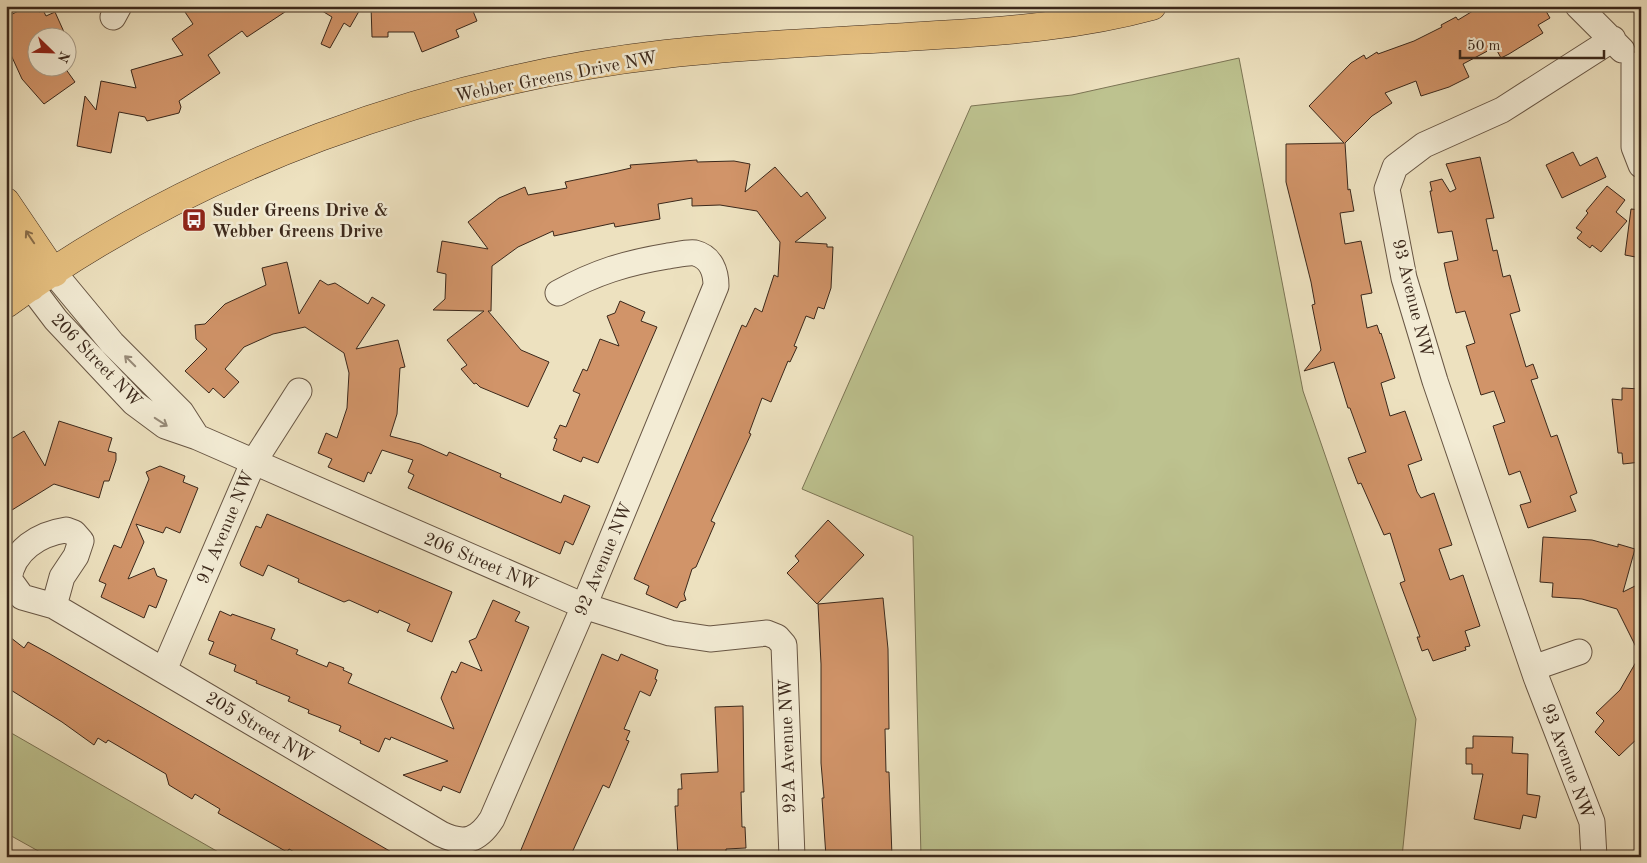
<svg xmlns="http://www.w3.org/2000/svg" width="1647" height="863" font-family="'Old Standard TT',serif">
  <rect width="100%" height="100%" fill="#ede1bf"/>
  <filter id="stains"><feTurbulence type="fractalNoise" baseFrequency=".004" numOctaves="4"/><feColorMatrix values="0 0 0 0 .2 0 0 0 0 .09 0 0 0 0 .02 0 0 0 .5 -.17"/></filter>
  <radialGradient id="worn" r=".72"><stop offset=".6" stop-color="#630" stop-opacity="0"/><stop offset="1" stop-color="#630" stop-opacity=".3"/></radialGradient>
  <path fill="#bdc28f" stroke="#7c7555" d="M 1239,58 L 1303,391 L 1416,719 L 1402,857 L 921,857 L 913,536 L 802,489 L 971,106 L 1072,95 Z
    M 6,730 L 227,857 L 49,857 L 6,833 Z"/>
  <path fill="#d19469" stroke="#3b281b" d="M 29,6 L 36,6 L 39,12 L 43,10 L 46,16 L 55,12 L 64,32 L 51,38 L 38,38 L 38,68 L 65,68 L 75,82 L 44,104 L 22,79 L 6,44 L 6,17 Z
    M 181,6 L 294,6 L 247,37 L 242,31 L 208,55 L 220,73 L 179,101 L 181,107 L 179,113 L 147,121 L 145,117 L 119,112 L 111,153 L 77,146 L 85,96 L 96,110 L 101,81 L 136,88 L 131,70 L 183,55 L 172,39 L 193,24 Z
    M 314,6 L 362,6 L 350,27 L 344,23 L 330,48 L 321,44 L 332,17 Z
    M 371,6 L 471,6 L 477,21 L 456,30 L 459,37 L 422,52 L 414,32 L 388,32 L 388,37 L 372,37 Z
    M 1481,6 L 1543,6 L 1550,18 L 1538,25 L 1543,33 L 1509,54 L 1501,58 L 1495,47 L 1463,64 L 1469,77 L 1449,87 L 1421,96 L 1416,81 L 1385,93 L 1392,103 L 1372,116 L 1345,143 L 1348,190 L 1350,189 L 1354,211 L 1340,213 L 1345,244 L 1361,241 L 1372,293 L 1361,295 L 1367,328 L 1377,325 L 1380,334 L 1381,333 L 1395,378 L 1381,383 L 1390,416 L 1405,411 L 1422,460 L 1408,465 L 1417,492 L 1421,498 L 1434,493 L 1452,545 L 1439,549 L 1450,580 L 1463,575 L 1480,626 L 1465,631 L 1470,646 L 1465,647 L 1466,650 L 1433,661 L 1428,649 L 1422,651 L 1417,637 L 1420,637 L 1400,583 L 1405,581 L 1390,533 L 1384,535 L 1361,483 L 1358,484 L 1348,458 L 1366,452 L 1350,408 L 1348,408 L 1334,362 L 1304,371 L 1321,350 L 1312,305 L 1315,304 L 1311,282 L 1286,182 L 1286,144 L 1344,143 L 1309,106 L 1351,63 L 1364,55 L 1366,59 L 1377,52 L 1378,54 L 1414,41 L 1442,27 L 1441,25 L 1456,17 L 1458,20 Z
    M 1573,152 L 1580,166 L 1597,157 L 1606,177 L 1562,198 L 1546,165 Z
    M 1480,157 L 1494,218 L 1486,219 L 1493,251 L 1497,250 L 1503,277 L 1510,275 L 1520,311 L 1510,314 L 1526,367 L 1533,364 L 1538,378 L 1531,380 L 1551,437 L 1557,435 L 1577,493 L 1570,496 L 1576,511 L 1528,528 L 1520,505 L 1531,502 L 1520,471 L 1509,475 L 1493,426 L 1505,422 L 1494,391 L 1481,395 L 1466,346 L 1475,343 L 1465,311 L 1456,313 L 1449,286 L 1444,263 L 1458,260 L 1452,231 L 1438,233 L 1430,191 L 1432,191 L 1430,182 L 1442,179 L 1450,192 L 1456,189 L 1446,164 Z
    M 697,160 L 697,162 L 734,161 L 750,164 L 745,192 L 775,167 L 801,197 L 807,192 L 826,218 L 795,242 L 827,244 L 827,247 L 833,247 L 831,288 L 824,309 L 818,307 L 814,319 L 806,316 L 794,346 L 797,347 L 790,362 L 788,361 L 771,402 L 762,398 L 749,433 L 751,434 L 711,521 L 715,523 L 696,567 L 692,569 L 684,594 L 686,600 L 680,602 L 677,608 L 646,594 L 649,586 L 634,579 L 742,325 L 746,327 L 755,308 L 762,312 L 774,275 L 778,277 L 780,242 L 757,211 L 720,205 L 692,206 L 692,198 L 658,204 L 660,219 L 615,227 L 614,223 L 554,236 L 553,231 L 518,247 L 492,266 L 491,311 L 488,311 L 521,350 L 549,362 L 528,407 L 480,387 L 476,383 L 474,384 L 461,369 L 467,365 L 447,340 L 484,311 L 433,310 L 445,299 L 446,274 L 437,272 L 442,241 L 488,249 L 468,222 L 499,198 L 525,187 L 528,195 L 567,188 L 565,182 L 609,173 L 631,168 L 630,165 Z
    M 1607,186 L 1625,200 L 1616,212 L 1627,221 L 1601,252 L 1592,245 L 1590,248 L 1577,238 L 1582,232 L 1576,228 L 1588,213 L 1586,211 Z
    M 1631,209 L 1641,210 L 1641,258 L 1625,255 Z
    M 287,262 L 299,314 L 320,280 L 328,285 L 335,283 L 368,304 L 372,297 L 385,305 L 356,349 L 398,340 L 405,367 L 400,368 L 397,414 L 390,436 L 420,444 L 447,456 L 449,452 L 501,474 L 500,477 L 561,503 L 564,495 L 590,506 L 573,545 L 565,541 L 560,554 L 408,488 L 414,475 L 408,472 L 413,460 L 382,450 L 371,474 L 368,472 L 364,482 L 328,467 L 332,459 L 318,453 L 326,433 L 337,438 L 347,408 L 349,373 L 344,353 L 305,327 L 273,334 L 244,347 L 225,369 L 239,382 L 224,398 L 213,388 L 209,393 L 185,371 L 207,349 L 196,339 L 195,325 L 205,324 L 225,304 L 266,285 L 262,268 Z
    M 620,301 L 645,312 L 641,321 L 657,327 L 598,463 L 583,457 L 581,462 L 553,450 L 557,439 L 554,438 L 560,425 L 566,427 L 580,394 L 573,391 L 583,369 L 587,371 L 600,339 L 619,346 L 607,316 L 615,313 Z
    M 1622,388 L 1641,389 L 1641,462 L 1623,464 L 1622,453 L 1618,453 L 1612,399 L 1622,400 Z
    M 59,421 L 112,438 L 108,451 L 116,453 L 116,460 L 109,481 L 104,481 L 99,498 L 54,484 L 12,510 L 6,502 L 6,442 L 24,431 L 45,466 Z
    M 160,466 L 185,476 L 183,482 L 198,488 L 180,533 L 166,527 L 163,533 L 136,524 L 144,542 L 128,579 L 154,568 L 157,576 L 167,580 L 156,608 L 149,605 L 144,618 L 101,597 L 106,584 L 99,581 L 114,545 L 121,548 L 149,479 L 146,472 Z
    M 267,514 L 452,592 L 432,642 L 407,631 L 410,624 L 379,610 L 378,613 L 349,600 L 344,602 L 298,582 L 299,579 L 268,565 L 263,576 L 241,566 L 240,563 L 256,526 L 261,528 Z
    M 828,520 L 864,555 L 817,604 L 787,573 L 799,561 L 795,556 Z
    M 1543,537 L 1592,540 L 1618,547 L 1618,544 L 1635,549 L 1623,592 L 1641,583 L 1641,735 L 1619,756 L 1595,732 L 1604,721 L 1596,713 L 1620,690 L 1640,655 L 1617,609 L 1582,599 L 1552,597 L 1553,583 L 1540,582 Z
    M 883,598 L 888,649 L 889,729 L 885,729 L 886,772 L 889,772 L 892,857 L 826,857 L 822,798 L 824,798 L 821,763 L 821,664 L 818,604 Z
    M 493,600 L 520,612 L 515,621 L 529,627 L 460,793 L 443,786 L 441,791 L 403,775 L 448,761 L 391,737 L 390,740 L 385,738 L 379,752 L 360,743 L 361,741 L 339,731 L 341,726 L 308,713 L 309,710 L 288,701 L 290,697 L 256,683 L 257,681 L 234,671 L 236,665 L 209,654 L 214,642 L 208,640 L 220,611 L 231,616 L 232,614 L 275,629 L 271,639 L 298,650 L 296,654 L 327,667 L 329,662 L 344,668 L 343,670 L 352,674 L 348,683 L 454,729 L 441,698 L 452,671 L 456,673 L 461,662 L 482,671 L 469,641 L 476,638 Z
    M 6,634 L 24,648 L 28,642 L 50,654 L 400,857 L 303,857 L 289,849 L 287,852 L 218,813 L 220,809 L 195,794 L 192,799 L 169,785 L 166,774 L 108,740 L 106,743 L 98,738 L 94,745 L 62,722 L 6,687 Z
    M 602,654 L 618,661 L 621,654 L 658,670 L 655,679 L 657,680 L 650,696 L 640,691 L 624,729 L 630,731 L 626,740 L 629,741 L 609,788 L 603,785 L 570,857 L 518,857 Z
    M 743,706 L 744,792 L 741,792 L 742,827 L 745,827 L 746,848 L 726,849 L 726,854 L 678,857 L 675,806 L 678,806 L 678,789 L 682,789 L 681,774 L 718,772 L 715,707 Z
    M 1473,736 L 1513,737 L 1512,753 L 1528,754 L 1527,794 L 1540,796 L 1536,818 L 1523,815 L 1520,829 L 1474,819 L 1483,774 L 1472,774 L 1472,764 L 1466,764 L 1466,748 L 1473,748 Z"/>
  <g fill="none" stroke-linecap="round" stroke-linejoin="round">
    <defs>
      <path id="minor" d="M 1578,6 L 1622,50
        M 113,17 L 119,6
        M 1634,65 L 1634,147 L 1641,165
        M 54,273 L 112,343 L 181,412 L 197,437
        M 31,287 L 56,320 L 134,403 L 165,426 L 197,437 L 584,606 L 670,633 L 710,639 L 767,633 L 777,637 L 784,645 L 792,857
        M 66,530 L 74,533 L 81,541 L 76,556 L 62,577 L 54,606 L 22,597 L 9,579 C 13,550 39,534 66,530 Z
        M 54,606 L 441,834 C 464,845 478,841 492,819 L 584,606 L 716,286 C 716,272 711,257 695,253 C 687,252 676,255 668,256 C 626,263 596,272 558,293
        M 1533,668 L 1579,652
        M 164,670 L 253,463 L 299,391
        M 1594,857 L 1592,822 L 1536,677 L 1435,381 L 1404,278 L 1387,189 L 1395,167 L 1424,145 L 1502,110 L 1613,39"/>
      <path id="major" d="M 6,202 L 54,273
        M 6,248 L 31,287
        M 6,304 C 195,166 435,80 666,54 C 756,44 847,41 937,35 C 1009,31 1082,25 1152,6"/>
    </defs>
    <use href="#minor" stroke="#685644" stroke-width="27"/>
    <use href="#major" stroke="#3b281b" stroke-width="29"/>
    <use href="#minor" stroke="#f3ecd5" stroke-width="25"/>
    <use href="#major" stroke="#e6c080" stroke-width="28"/>
  </g>
  <defs><path id="oneway-shaft" d="M-6 0H5M1.5-3L5.5 0L1.5 3" fill="none" stroke-width="1.6" stroke-linecap="round" stroke-linejoin="round" transform="scale(1.25)"/></defs>
  <use stroke="#886c48" href="#oneway-shaft" transform="translate(30 237) rotate(-124)"/>
  <g stroke="#978a78">
    <use href="#oneway-shaft" transform="translate(130 361) rotate(-135)"/>
    <use href="#oneway-shaft" transform="translate(161 422) rotate(33)"/>
  </g>
  <defs>
    <symbol id="bus-square" viewBox="-11 -11 22 22"><rect x="-9" y="-9" width="18" height="18" rx="4" fill="#8f2418" stroke="#f3ecd5"/><path d="M-5-6H5V4H4V6H2V4H-2V6H-4V4H-5ZM-3.5-4V0h7V-4ZM-3.5 1.2v1.5H-2V1.2ZM2 1.2v1.5H3.5V1.2Z" fill="#fff"/></symbol>
  </defs>
  <g fill-rule="evenodd">
    <use href="#bus-square" x="180" y="206" width="28" height="28"/>
  </g>
  <g text-anchor="middle" stroke-width="5" stroke-linejoin="round" paint-order="stroke">
    <g font-size="18" fill="#3b281b" stroke="#f3ecd5">
      <text transform="translate(556 76) rotate(-11)" y="6">Webber Greens Drive NW</text>
      <text transform="translate(1413 298) rotate(76)" y="6">93 Avenue NW</text>
      <text transform="translate(97 360) rotate(46)" y="6">206 Street NW</text>
      <text transform="translate(225 527) rotate(-67)" y="6">91 Avenue NW</text>
      <text transform="translate(603 559) rotate(-67)" y="6">92 Avenue NW</text>
      <text transform="translate(481 561) rotate(23)" y="6">206 Street NW</text>
      <text transform="translate(260 727) rotate(31)" y="6">205 Street NW</text>
      <text transform="translate(787 746) rotate(-92)" y="6">92A Avenue NW</text>
      <text transform="translate(1568 761) rotate(70)" y="6">93 Avenue NW</text>
    </g>
    <g font-size="18" font-weight="bold" fill="#3b281b" stroke="#f3ecd5" text-anchor="start">
      <text x="212" y="216">Suder Greens Drive &amp;<tspan x="212" dy="21">Webber Greens Drive</tspan></text>
    </g>
  </g>
  <rect width="1647" height="863" fill="none" stroke="#ede1bf" stroke-width="25"/>
  <rect x="8" y="8" width="1632" height="848" fill="none" stroke="#3b281b" stroke-width="2.5"/>
  <rect x="12" y="12" width="1622" height="838" fill="none" stroke="#3b281b"/>
  <g transform="translate(52 52) rotate(113)"><circle r="24" fill="#f3ecd5" stroke="#a99e8b"/>
  <path d="M0-4L9 19L0 12L-9 19Z" fill="#8f2418"/>
  <text y="-8" font-size="14" font-weight="bold" text-anchor="middle" fill="#3b281b">N</text>
  </g>
  <path d="M1460 50v8h144v-8" fill="none" stroke="#3b281b" stroke-width="2.5"/>
  <text x="1467" y="50" font-size="15" fill="#3b281b" stroke="#f3ecd5" stroke-width="4" paint-order="stroke">50 m</text>
  <rect width="100%" height="100%" filter="url(#stains)"/>
  <rect width="100%" height="100%" fill="url(#worn)"/>
</svg>
